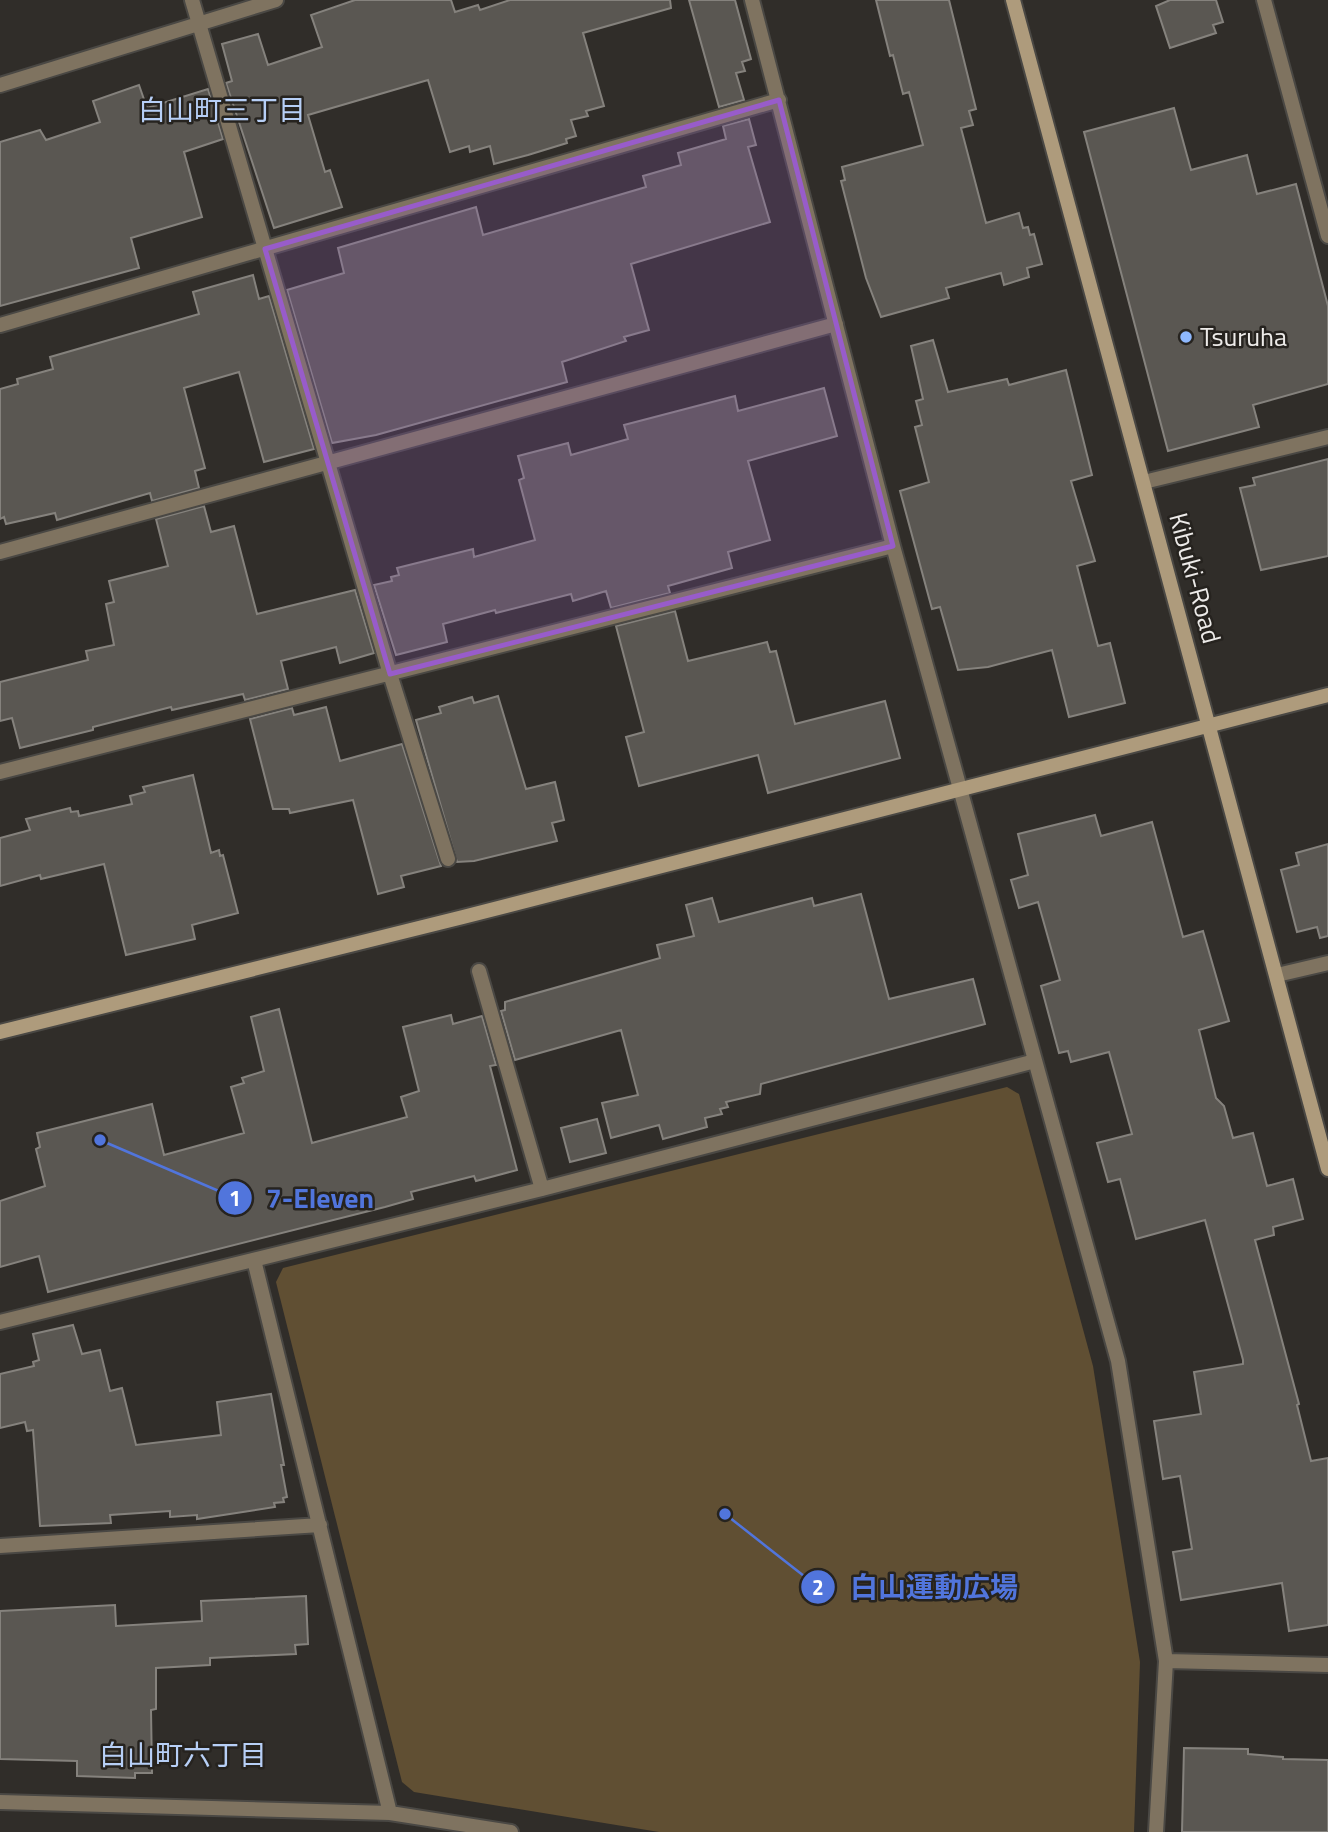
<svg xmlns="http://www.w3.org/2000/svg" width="1328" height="1832" font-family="'Titillium Web','Noto Sans JP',sans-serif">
  <rect width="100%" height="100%" fill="#302d29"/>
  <path fill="#604f33" d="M 1007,1087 L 1019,1094 L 1093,1366 L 1140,1662 L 1134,1832 L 659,1832 L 414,1792 L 402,1782 L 276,1282 L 283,1268 Z"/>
  <path fill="#5a5752" stroke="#85827d" stroke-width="2" d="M 355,0 L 451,0 L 455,12 L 478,5 L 480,10 L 510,0 L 670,0 L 671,8 L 583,33 L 604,106 L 586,111 L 588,116 L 571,120 L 576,136 L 566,139 L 567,143 L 528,155 L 494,164 L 490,146 L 470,152 L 469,146 L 450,152 L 428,80 L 308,115 L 325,172 L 330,170 L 342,207 L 274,228 L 226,83 L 232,81 L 222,44 L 258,34 L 268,65 L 322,47 L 311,15 Z
    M 689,0 L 735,0 L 751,59 L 742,62 L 745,71 L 736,73 L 744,100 L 719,107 Z
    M 876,0 L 949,0 L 976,109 L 969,111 L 973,125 L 961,128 L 986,223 L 1019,213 L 1023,228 L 1028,227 L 1030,235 L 1034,234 L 1042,264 L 1027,268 L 1029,277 L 1004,285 L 1001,273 L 946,288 L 949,298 L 881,317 L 866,278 L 841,181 L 845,180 L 842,167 L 923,145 L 909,92 L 903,94 L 893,55 L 890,56 Z
    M 1170,0 L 1216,0 L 1223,22 L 1213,25 L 1216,33 L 1170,48 L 1156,6 Z
    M 139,85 L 147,108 L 208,89 L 223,139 L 184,152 L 202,217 L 131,238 L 139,268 L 0,306 L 0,142 L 40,130 L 46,140 L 100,122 L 93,101 Z
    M 1174,108 L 1191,170 L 1247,155 L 1257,194 L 1296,184 L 1328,306 L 1328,384 L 1253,405 L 1259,427 L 1168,451 L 1084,132 Z
    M 749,119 L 756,145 L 748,147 L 770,222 L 631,264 L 649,330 L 624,337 L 626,341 L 562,362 L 567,382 L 376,435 L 332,443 L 287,290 L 344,273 L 338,248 L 476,207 L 483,235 L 646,187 L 643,176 L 681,165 L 678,153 L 726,139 L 723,126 Z
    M 253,275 L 259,299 L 269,296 L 314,449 L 264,462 L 239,372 L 184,388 L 205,468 L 195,471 L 199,488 L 152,501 L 150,493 L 57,520 L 55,513 L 6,524 L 4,517 L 0,519 L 0,389 L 18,384 L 17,379 L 53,369 L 50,357 L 199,314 L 193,292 Z
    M 933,340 L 948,392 L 1007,379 L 1009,385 L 1066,370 L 1092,475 L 1071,481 L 1095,561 L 1077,566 L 1098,646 L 1110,643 L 1125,703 L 1069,717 L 1052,650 L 988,667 L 958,670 L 940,607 L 932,609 L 900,491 L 929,482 L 915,427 L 922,425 L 916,401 L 923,399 L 911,346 Z
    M 824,388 L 837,436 L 748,461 L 770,540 L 728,552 L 732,568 L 668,586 L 670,593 L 611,608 L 606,591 L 573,601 L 571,594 L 496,613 L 495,610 L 443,624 L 447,642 L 396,655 L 374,585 L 392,581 L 391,577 L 399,575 L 397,568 L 473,549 L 474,557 L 535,540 L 519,480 L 524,478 L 518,456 L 568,443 L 571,455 L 628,439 L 624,425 L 735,396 L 738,411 Z
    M 1328,459 L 1328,556 L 1261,570 L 1240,488 L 1255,485 L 1253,478 Z
    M 204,506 L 211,532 L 234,526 L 257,614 L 355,590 L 374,653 L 340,663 L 336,647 L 281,661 L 288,689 L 245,700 L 243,694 L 172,710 L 171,707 L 93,727 L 93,730 L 20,748 L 12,718 L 0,721 L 0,682 L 88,660 L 86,651 L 114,645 L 106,604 L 114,602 L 109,581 L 168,566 L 156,519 Z
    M 675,611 L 688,661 L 767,642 L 770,652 L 776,651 L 795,724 L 885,701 L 900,758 L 768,793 L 758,755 L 639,786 L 626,737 L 644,732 L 616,626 Z
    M 498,696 L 526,789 L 555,782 L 564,820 L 552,823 L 557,841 L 474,861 L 457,862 L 416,720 L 441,713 L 439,707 L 472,697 L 474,703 Z
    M 326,707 L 340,761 L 402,744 L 441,866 L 401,876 L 404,887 L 378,894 L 353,800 L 290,813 L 289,809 L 273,809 L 250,719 L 292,708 L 294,715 Z
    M 193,775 L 211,853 L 219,850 L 220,856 L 223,855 L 238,913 L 192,925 L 195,939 L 126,955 L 104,864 L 41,879 L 40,875 L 0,886 L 0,838 L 30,830 L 26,819 L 70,808 L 71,812 L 78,811 L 79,816 L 132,804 L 130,796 L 145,792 L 143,787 Z
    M 1095,815 L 1101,836 L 1152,822 L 1183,937 L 1203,931 L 1229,1021 L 1199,1030 L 1216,1098 L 1224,1106 L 1233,1138 L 1253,1133 L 1267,1186 L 1293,1179 L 1303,1219 L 1273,1227 L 1274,1235 L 1255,1240 L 1299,1404 L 1297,1405 L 1311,1461 L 1328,1458 L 1328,1625 L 1289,1631 L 1282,1583 L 1181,1600 L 1173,1552 L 1192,1549 L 1180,1476 L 1163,1479 L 1154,1421 L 1201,1414 L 1194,1372 L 1243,1364 L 1243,1360 L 1205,1220 L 1136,1239 L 1120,1179 L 1108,1182 L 1097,1143 L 1132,1134 L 1109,1052 L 1071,1062 L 1068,1051 L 1059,1053 L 1041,986 L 1060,980 L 1038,902 L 1019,908 L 1011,880 L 1028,875 L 1018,834 Z
    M 1328,844 L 1328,936 L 1320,938 L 1317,927 L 1297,932 L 1281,870 L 1299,865 L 1296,853 Z
    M 861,894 L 889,999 L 973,979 L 985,1024 L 761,1084 L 760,1094 L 726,1102 L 728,1107 L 720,1109 L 722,1114 L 705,1118 L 707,1127 L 663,1139 L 659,1125 L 611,1138 L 602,1103 L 638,1095 L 621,1030 L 515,1060 L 501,1011 L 505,1010 L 505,1002 L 660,958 L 657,945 L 694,936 L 686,905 L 712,898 L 719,922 L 812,898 L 814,906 Z
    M 279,1009 L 312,1143 L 407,1117 L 401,1097 L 419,1091 L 403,1027 L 451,1015 L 453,1024 L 482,1016 L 496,1065 L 490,1066 L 517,1170 L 476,1181 L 474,1176 L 411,1192 L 413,1199 L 385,1207 L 48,1292 L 39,1256 L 0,1267 L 0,1201 L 45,1186 L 36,1149 L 40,1147 L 37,1133 L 152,1104 L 164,1155 L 244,1133 L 231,1087 L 244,1083 L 242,1078 L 264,1071 L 251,1017 Z
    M 597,1119 L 606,1153 L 570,1162 L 561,1128 Z
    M 73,1325 L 82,1354 L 100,1350 L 110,1391 L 122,1388 L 136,1445 L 221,1435 L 217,1402 L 271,1394 L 284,1465 L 281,1465 L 287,1497 L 283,1498 L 284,1502 L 274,1503 L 275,1507 L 197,1519 L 197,1515 L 170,1517 L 170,1511 L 110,1515 L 111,1523 L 40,1526 L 33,1430 L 27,1431 L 25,1422 L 0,1428 L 0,1374 L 34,1366 L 33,1362 L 39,1360 L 33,1334 Z
    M 306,1596 L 308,1644 L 295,1645 L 296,1654 L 210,1658 L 210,1665 L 156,1668 L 156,1709 L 151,1710 L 152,1773 L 135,1773 L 135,1778 L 77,1776 L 77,1761 L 0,1759 L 0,1611 L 115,1605 L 116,1626 L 202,1621 L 201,1601 Z
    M 1184,1748 L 1248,1749 L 1248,1754 L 1283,1757 L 1283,1759 L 1328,1760 L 1328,1832 L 1182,1832 Z"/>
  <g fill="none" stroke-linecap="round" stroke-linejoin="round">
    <defs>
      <path id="street" d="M 192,0 L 390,674 L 448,859
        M 752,0 L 893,546 L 1118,1361 L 1166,1661 L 1156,1832
        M 1264,0 L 1328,236
        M 0,85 L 276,0
        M 0,325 L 779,100
        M 1144,482 L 1328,437
        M 0,552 L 836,324
        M 0,772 L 893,546
        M 479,971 L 542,1189
        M 1277,975 L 1328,963
        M 254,1260 L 390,1813
        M 0,1322 L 542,1189 L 1035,1061
        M 0,1546 L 320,1525
        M 1166,1661 L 1328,1665
        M 0,1802 L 390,1813 L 511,1832"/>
      <path id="secondary" d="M 1013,0 L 1328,1169
        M 0,1032 L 463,917 L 1328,695"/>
    </defs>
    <use href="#street" stroke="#4a4844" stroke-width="18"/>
    <use href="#secondary" stroke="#4a4844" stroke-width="18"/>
    <use href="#street" stroke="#7f7360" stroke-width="14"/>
    <use href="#secondary" stroke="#ae9b7c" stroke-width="14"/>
  </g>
  <path fill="#985cca" fill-opacity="0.2" stroke="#985cca" stroke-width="5" stroke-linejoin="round" d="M 779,100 L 893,546 L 390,674 L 265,249 Z"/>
  <circle fill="#8eb8fd" stroke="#26231f" stroke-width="2.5" cx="1186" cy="337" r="7"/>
  <g text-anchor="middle" stroke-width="5" stroke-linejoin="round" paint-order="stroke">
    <g font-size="26" fill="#edebe9" stroke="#26231f" text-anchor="start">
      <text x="1200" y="346">Tsuruha</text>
    </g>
    <g font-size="26" fill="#edebe9" stroke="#26231f">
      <text transform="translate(1195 578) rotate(75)" y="9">Kibuki-Road</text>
    </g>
    <g font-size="28" fill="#b7cff6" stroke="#26231f">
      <text x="222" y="120">白山町三丁目</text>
      <text x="183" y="1765">白山町六丁目</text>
    </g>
  </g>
  <path fill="none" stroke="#5175dc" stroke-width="2.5" d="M100 1140L235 1198M725 1514L818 1587"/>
  <g fill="#5175dc" stroke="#26231f" stroke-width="2.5">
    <circle cx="100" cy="1140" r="7"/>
    <circle cx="725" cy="1514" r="7"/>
    <circle cx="235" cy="1198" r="18"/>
    <circle cx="818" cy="1587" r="18"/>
  </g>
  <g font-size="21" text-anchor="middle" font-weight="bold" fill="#fff">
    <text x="235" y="1206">1</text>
    <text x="818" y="1595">2</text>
  </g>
  <g font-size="28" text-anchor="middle" font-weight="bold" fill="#5175dc" stroke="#26231f" stroke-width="5" stroke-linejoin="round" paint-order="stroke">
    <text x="320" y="1208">7-Eleven</text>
    <text x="934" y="1597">白山運動広場</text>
  </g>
</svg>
